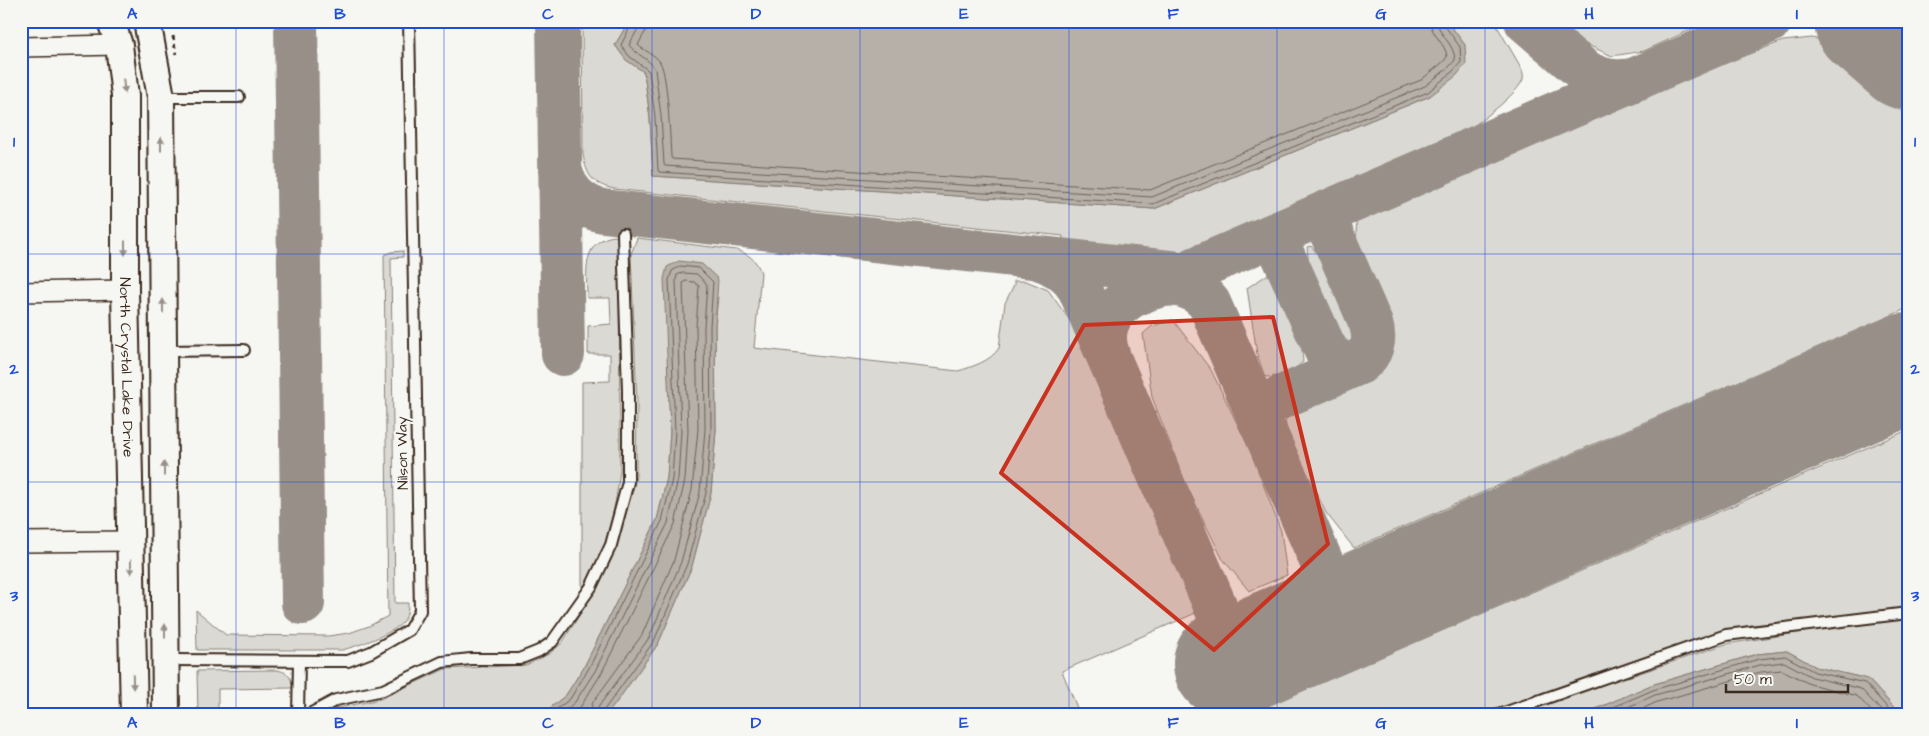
<svg xmlns="http://www.w3.org/2000/svg" width="1929" height="736" font-family="'Architects Daughter',sans-serif">
  <rect width="100%" height="100%" fill="#f6f6f2"/>
  <filter id="ink" filterUnits="userSpaceOnUse"><feTurbulence type="fractalNoise" baseFrequency=".02" numOctaves="2"/><feDisplacementMap in="SourceGraphic" scale="10" xChannelSelector="R" yChannelSelector="G"/><feConvolveMatrix kernelMatrix="1 2 1 2 8 2 1 2 1" color-interpolation-filters="sRGB"/></filter>
  <g filter="url(#ink)">
    <path fill="#dad9d3" stroke="#8a8278" d="M 582,21 L 629,21 L 615,45 L 626,60 L 644,72 L 650,118 L 653,176 L 1154,209 L 1430,96 L 1465,45 L 1447,21 L 1494,21 L 1519,64 C 1522,69 1524,74 1523,79 C 1519,93 1476,126 1463,132 L 1268,218 L 1181,252 L 1062,245 L 1063,236 L 614,189 C 592,184 587,176 583,155 Z
      M 1553,21 L 1704,21 L 1699,26 L 1644,51 L 1612,56 L 1577,40 Z
      M 1812,38 L 1821,40 L 1908,117 L 1908,308 L 1354,548 L 1326,513 L 1287,430 L 1285,420 L 1316,395 L 1369,367 C 1401,339 1367,293 1358,262 C 1355,250 1357,235 1356,222 L 1669,85 L 1783,41 Z
      M 614,236 L 619,237 L 620,470 C 615,510 607,556 582,588 L 582,382 L 610,381 L 610,354 L 588,354 L 588,326 L 611,324 L 610,298 L 587,298 C 587,273 581,241 614,236 Z
      M 637,238 L 737,250 C 748,254 757,260 761,273 L 754,348 L 958,371 C 972,367 991,361 999,348 L 1005,303 L 1014,285 L 1014,281 L 1026,281 L 1048,290 L 1076,329 L 1198,612 L 1062,671 L 1080,715 L 606,715 L 613,707 L 658,644 L 692,566 L 711,493 L 716,430 L 715,327 L 718,297 L 668,355 L 670,431 L 667,478 L 657,520 L 585,665 L 566,695 L 546,711 L 533,715 L 325,715 L 329,710 L 380,699 L 445,669 L 526,665 L 549,654 L 562,643 L 593,593 L 613,551 L 631,498 L 636,477 L 637,403 L 631,254 Z
      M 1311,246 L 1337,277 L 1347,301 L 1352,340 L 1348,342 L 1323,313 L 1311,285 L 1307,247 Z
      M 403,251 L 403,257 L 391,258 L 395,603 L 408,603 C 408,610 407,617 403,622 C 392,634 358,646 342,650 L 197,650 L 196,610 L 226,635 L 328,636 L 349,633 L 369,626 L 388,616 L 384,255 L 391,252 Z
      M 1270,273 C 1299,307 1300,319 1303,362 C 1292,372 1281,377 1265,377 L 1257,354 L 1247,288 Z
      M 1173,320 L 1211,370 L 1250,450 L 1281,531 L 1287,575 L 1249,591 L 1222,558 L 1185,482 L 1152,397 L 1143,334 L 1152,326 Z
      M 1908,430 L 1908,610 L 1751,625 L 1714,633 L 1567,684 L 1486,715 L 1247,715 Z
      M 1908,619 L 1908,715 L 1901,715 L 1868,679 L 1816,667 L 1787,651 L 1757,654 L 1651,685 L 1582,715 L 1516,715 L 1623,676 L 1628,677 L 1726,644 L 1829,628 Z
      M 275,670 C 287,671 291,675 293,688 L 218,689 L 218,715 L 198,715 L 197,671 Z"/>
    <path fill="#b6b0a9" stroke="#857a71" d="M 629,21 L 1447,21 L 1465,45 L 1466,64 L 1456,76 L 1430,96 L 1154,209 L 653,176 L 650,118 L 644,72 L 626,60 L 615,45 Z
      M 679,261 L 702,264 L 718,279 L 715,327 L 716,430 L 711,493 L 692,566 L 658,644 L 613,707 L 606,715 L 533,715 L 546,711 L 566,695 L 585,665 L 657,520 L 667,478 L 670,431 L 664,279 L 667,267 Z
      M 1787,651 L 1816,667 L 1868,679 L 1901,715 L 1582,715 L 1651,685 L 1757,654 Z"/>
    <g fill="none" stroke-linecap="round" stroke-linejoin="round">
      <path stroke="#6c6056" stroke-width="1" d="M 633,21 L 621,45 L 629,56 L 649,71 L 655,117 L 658,170 L 659,172 L 1153,204 L 1428,92 L 1452,72 L 1461,62 L 1460,47 L 1445,26 L 1444,21
        M 640,21 L 639,27 L 629,45 C 636,55 649,58 655,69 L 661,116 L 664,164 L 665,166 L 1152,197 L 1425,86 L 1448,68 L 1455,60 C 1454,42 1439,37 1437,21
        M 647,21 L 646,30 L 638,45 C 644,51 655,54 660,62 C 668,76 670,138 671,157 L 672,159 L 1150,190 L 1421,80 L 1443,62 L 1447,57 C 1446,43 1431,36 1430,21
        M 549,715 L 570,699 L 589,668 L 662,521 L 672,479 L 675,431 L 669,280 L 672,271 L 680,266 L 699,268 L 713,282 L 710,327 L 711,430 L 706,493 L 687,564 L 654,641 L 604,710 L 603,715
        M 560,715 L 575,702 L 595,671 L 668,523 L 678,479 L 681,431 L 676,280 L 677,275 L 682,273 L 697,274 L 707,285 L 704,327 L 705,429 L 700,492 L 681,562 L 649,638 L 599,706 L 596,715
        M 572,715 L 581,706 L 601,674 L 675,524 L 685,480 L 688,431 L 683,283 L 685,281 L 694,282 L 699,286 L 696,327 L 698,429 L 692,490 L 674,560 L 642,635 L 593,702 L 589,715
        M 1595,715 L 1653,690 L 1759,659 L 1785,656 L 1815,672 L 1865,683 L 1894,715
        M 1610,715 L 1655,695 L 1760,665 L 1784,662 L 1812,677 L 1861,689 L 1885,715
        M 1629,715 L 1657,702 L 1761,672 L 1782,670 L 1810,684 L 1857,696 L 1875,715"/>
      <path stroke="#989088" stroke-width="44" d="M 296,21 L 303,603
        M 558,21 L 563,354
        M 1526,21 L 1583,70 C 1600,82 1619,84 1639,78
        M 1865,21 L 1895,43
        M 561,172 C 567,193 582,207 603,211 L 1181,273
        M 1274,235 L 1327,353 C 1336,362 1346,366 1359,363
        M 1038,258 C 1056,263 1069,272 1079,288 L 1238,659
        M 1152,288 C 1174,280 1194,285 1209,303 L 1326,572 C 1341,595 1358,595 1383,596
        M 1108,354 C 1099,330 1110,309 1132,296 L 1770,21
        M 1255,409 L 1359,363 C 1373,353 1376,339 1371,324 L 1323,214"/>
      <path stroke="#989088" stroke-width="110" d="M 1869,21 L 1908,55
        M 1228,664 L 1908,368"/>
      <defs>
        <path id="lane" d="M 162,97 L 239,97
          M 164,351 L 244,350
          M 167,660 L 348,661 L 371,652 L 409,630 L 420,611 L 409,21
          M 298,715 L 299,661
          M 308,715 L 336,700 L 383,690 L 442,662 L 471,659 L 519,659 L 539,651 L 552,642 L 591,587 L 611,545 L 628,482 L 628,391 L 623,234
          M 1498,715 L 1726,635 L 1908,613"/>
        <path id="street" d="M 21,47 L 119,45
          M 21,292 L 125,290
          M 21,542 L 131,541"/>
        <g id="secondary">
          <path id="s1" d="M 111,21 L 119,45 L 125,96 L 125,290 L 134,715"/>
          <path d="M 147,21 L 161,97 L 166,715"/>
        </g>
      </defs>
      <use href="#lane" stroke="#3b2a1e" stroke-width="14"/>
      <use href="#street" stroke="#3b2a1e" stroke-width="22"/>
      <use href="#secondary" stroke="#3b2a1e" stroke-width="30"/>
      <path stroke="#3b2a1e" stroke-width="3" stroke-dasharray="4 4" stroke-linecap="butt" d="M 173,36 L 176,54"/>
      <use href="#lane" stroke="#f6f6f2" stroke-width="10"/>
      <use href="#street" stroke="#f6f6f2" stroke-width="19"/>
      <use href="#secondary" stroke="#f6f6f2" stroke-width="26"/>
    </g>
    <defs><path id="oneway-solid" d="M-6-.8H1V-3.2L6.5 0L1 3.2V.8H-6Z" transform="scale(1.25)"/></defs>
    <g fill="#989088">
      <use href="#oneway-solid" transform="translate(124 86) rotate(83)"/>
      <use href="#oneway-solid" transform="translate(161 144) rotate(-90)"/>
      <use href="#oneway-solid" transform="translate(125 248) rotate(90)"/>
      <use href="#oneway-solid" transform="translate(163 306) rotate(-90)"/>
      <use href="#oneway-solid" transform="translate(164 469) rotate(-90)"/>
      <use href="#oneway-solid" transform="translate(131 567) rotate(89)"/>
      <use href="#oneway-solid" transform="translate(165 631) rotate(-90)"/>
      <use href="#oneway-solid" transform="translate(133 682) rotate(89)"/>
    </g>
  </g>
  <path fill="#c8321e" fill-opacity="0.2" stroke="#c8321e" stroke-width="4" stroke-linejoin="round" d="M 1273,317 L 1328,544 L 1214,650 L 1001,473 L 1084,325 Z"/>
  <path fill="none" stroke="#1d4ed8" stroke-width="1" stroke-opacity="0.55" d="M 236,21 L 236,715M 444,21 L 444,715M 652,21 L 652,715M 860,21 L 860,715M 1069,21 L 1069,715M 1277,21 L 1277,715M 1485,21 L 1485,715M 1693,21 L 1693,715M 21,254 L 1908,254M 21,482 L 1908,482"/>
  <g text-anchor="middle" stroke-width="4" stroke-linejoin="round" paint-order="stroke">
    <g font-size="15" fill="#3b2a1e" stroke="#f6f6f2">
      <text dy="5" stroke="none"><textPath href="#s1" startOffset="348">North Crystal Lake Drive</textPath></text>
      <text transform="translate(402 453) rotate(-91)" y="5">Nilson Way</text>
    </g>
  </g>
  <rect width="1929" height="736" fill="none" stroke="#f6f6f2" stroke-width="55"/>
  <path d="M1726 684v8h122v-8" fill="none" stroke="#3b2a1e" stroke-width="2.5"/>
  <text x="1734" y="684" font-size="15" fill="#3b2a1e" stroke="#f6f6f2" stroke-width="4" paint-order="stroke">50 m</text>
  <rect x="28" y="28" width="1874" height="680" fill="none" stroke="#1d4ed8" stroke-width="2"/>
  <g font-size="16" text-anchor="middle" font-weight="bold" fill="#1d4ed8">
    <text x="132" y="19">A</text>
    <text x="340" y="19">B</text>
    <text x="548" y="19">C</text>
    <text x="756" y="19">D</text>
    <text x="964" y="19">E</text>
    <text x="1173" y="19">F</text>
    <text x="1381" y="19">G</text>
    <text x="1589" y="19">H</text>
    <text x="1797" y="19">I</text>
    <text x="14" y="147">1</text>
    <text x="1915" y="147">1</text>
    <text x="14" y="374">2</text>
    <text x="1915" y="374">2</text>
    <text x="14" y="601">3</text>
    <text x="1915" y="601">3</text>
    <text x="132" y="728">A</text>
    <text x="340" y="728">B</text>
    <text x="548" y="728">C</text>
    <text x="756" y="728">D</text>
    <text x="964" y="728">E</text>
    <text x="1173" y="728">F</text>
    <text x="1381" y="728">G</text>
    <text x="1589" y="728">H</text>
    <text x="1797" y="728">I</text>
  </g>
</svg>
